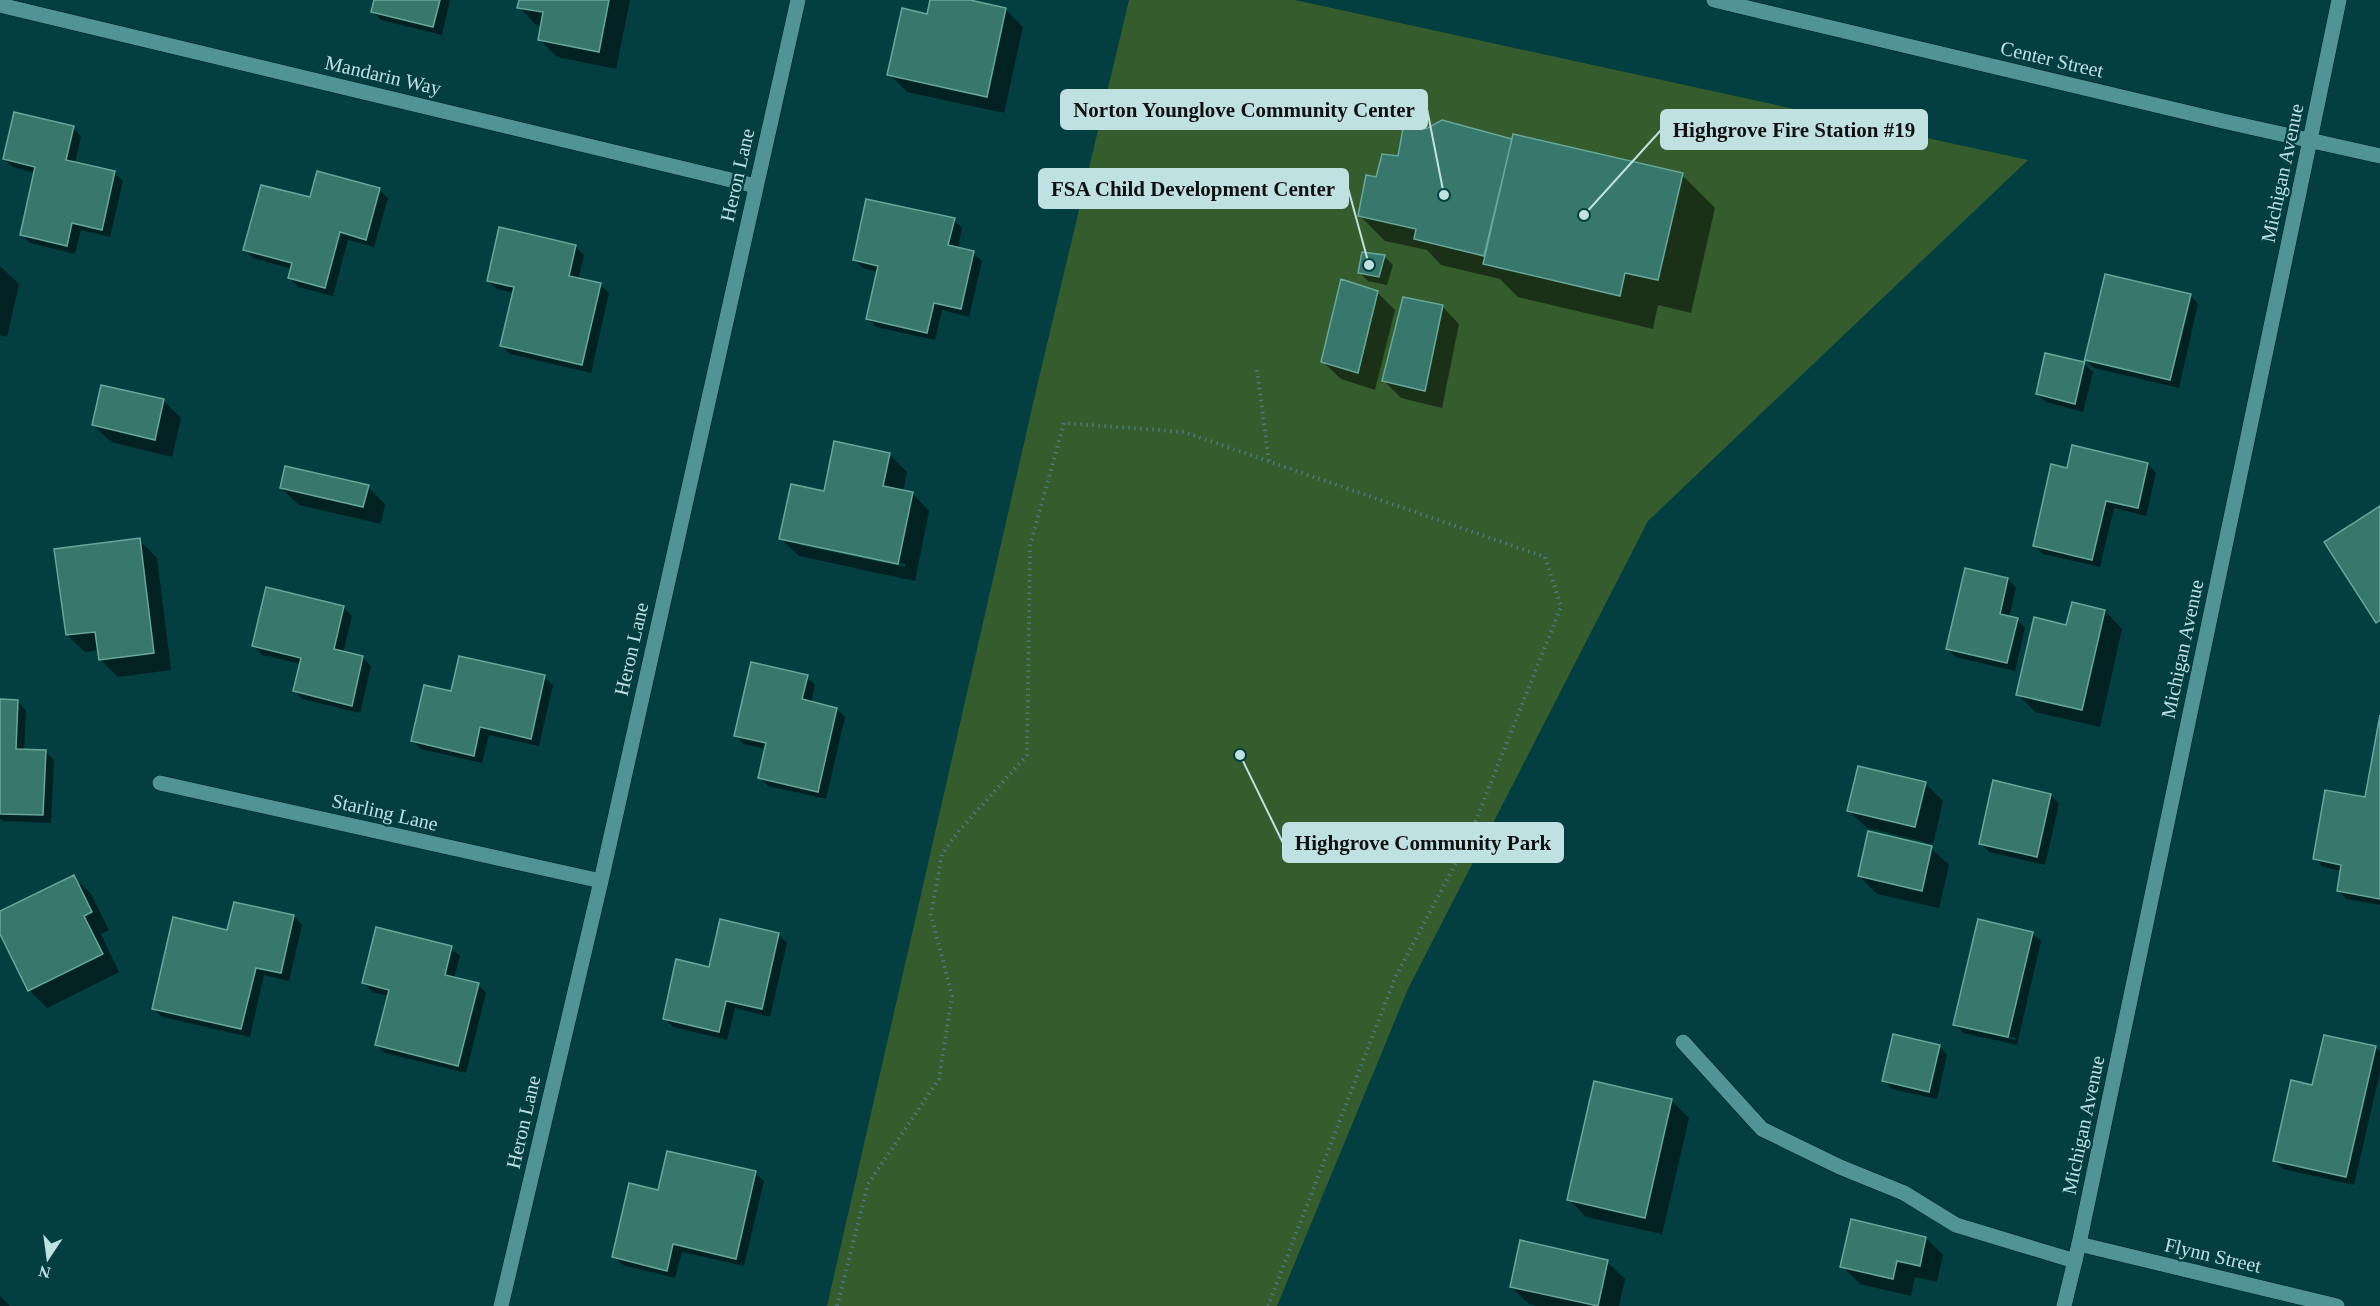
<svg xmlns="http://www.w3.org/2000/svg" width="2380" height="1306" font-family="'Times New Roman',serif">
  <rect width="100%" height="100%" fill="#033e41"/>
  <path fill="#345c2c" d="M 1129,0 L 1295,0 L 2028,160 L 1648,521 L 1408,989 L 1277,1306 L 827,1306 L 1038,382 Z"/>
  <path fill="#0007" fill-rule="evenodd" d="M 376,0 L 450,0 L 442,35 L 381,20 L 373,12 Z
    M 520,0 L 630,0 L 616,69 L 557,57 L 539,39 L 542,26 L 536,25 L 519,7 Z
    M 932,0 L 964,0 L 1005,9 L 1023,27 L 1004,113 L 907,92 L 889,74 L 928,15 Z
    M 73,128 L 81,136 L 75,163 L 115,173 L 123,181 L 110,237 L 81,230 L 75,254 L 30,243 L 21,235 L 36,173 L 13,167 L 4,159 Z
    M 1427,131 L 1513,141 L 1682,175 L 1715,208 L 1691,313 L 1658,305 L 1653,329 L 1518,297 L 1500,279 L 1441,265 L 1427,250 L 1385,241 L 1359,215 L 1377,178 Z
    M 379,190 L 388,198 L 374,247 L 348,240 L 333,296 L 298,287 L 290,278 L 292,269 L 253,258 L 245,250 L 311,199 Z
    M 954,220 L 962,228 L 958,249 L 973,253 L 982,261 L 969,317 L 942,310 L 935,340 L 876,327 L 868,318 L 878,272 L 863,268 L 854,260 Z
    M 575,246 L 584,255 L 578,280 L 601,285 L 609,293 L 591,373 L 510,354 L 502,346 L 514,293 L 497,289 L 488,281 Z
    M 1384,256 L 1393,265 L 1387,285 L 1368,281 L 1359,272 Z
    M 0,266 L 19,284 L 7,337 L 0,335 Z
    M 1377,292 L 1395,310 L 1375,390 L 1341,379 L 1323,362 Z
    M 2190,295 L 2198,304 L 2179,388 L 2094,368 L 2086,360 Z
    M 1442,306 L 1459,324 L 1442,408 L 1401,398 L 1384,381 Z
    M 2084,364 L 2093,372 L 2083,412 L 2046,402 L 2037,394 Z
    M 102,387 L 164,401 L 181,418 L 172,457 L 111,442 L 93,425 Z
    M 889,454 L 907,472 L 903,492 L 912,493 L 929,511 L 915,581 L 799,556 L 781,539 L 825,493 ZM 799,542 L 905,564 L 905,567 L 799,545 Z
    M 2148,464 L 2156,473 L 2146,516 L 2114,508 L 2100,567 L 2043,554 L 2034,545 L 2068,469 Z
    M 368,487 L 385,504 L 381,524 L 299,505 L 281,488 Z
    M 139,540 L 157,558 L 171,670 L 118,677 L 100,659 L 99,650 L 85,652 L 67,635 Z
    M 2008,579 L 2016,588 L 2009,617 L 2017,619 L 2025,628 L 2015,671 L 1956,657 L 1947,649 Z
    M 2073,604 L 2105,611 L 2122,629 L 2100,727 L 2035,712 L 2018,694 L 2068,627 Z
    M 343,607 L 352,616 L 343,653 L 362,657 L 371,666 L 360,713 L 303,699 L 294,691 L 301,664 L 262,655 L 254,646 Z
    M 544,677 L 553,685 L 539,746 L 489,735 L 482,763 L 421,749 L 412,741 L 452,693 Z
    M 807,677 L 815,685 L 811,703 L 837,709 L 845,717 L 826,799 L 768,786 L 760,778 L 766,749 L 744,744 L 735,735 Z
    M 0,701 L 17,701 L 26,710 L 24,751 L 45,751 L 54,760 L 51,823 L 3,821 L 0,819 Z
    M 2380,724 L 2380,905 L 2347,899 L 2338,890 L 2342,871 L 2323,867 L 2315,859 L 2366,799 Z
    M 1925,783 L 1943,801 L 1933,844 L 1867,828 L 1849,811 Z
    M 2051,795 L 2059,804 L 2045,865 L 1989,852 L 1980,843 Z
    M 1931,848 L 1949,865 L 1939,908 L 1877,894 L 1859,876 Z
    M 74,877 L 91,894 L 109,930 L 101,934 L 119,972 L 47,1008 L 29,990 L 0,930 L 0,912 Z
    M 294,916 L 302,925 L 289,981 L 264,975 L 250,1037 L 162,1017 L 154,1009 L 228,931 Z
    M 2032,933 L 2041,941 L 2017,1045 L 1963,1033 L 1955,1024 ZM 1963,1025 L 2016,1038 L 2015,1040 L 1963,1028 Z
    M 778,934 L 787,943 L 770,1017 L 735,1008 L 727,1040 L 673,1027 L 664,1018 L 710,969 Z
    M 451,948 L 460,956 L 454,978 L 478,984 L 486,993 L 466,1073 L 385,1053 L 377,1045 L 389,996 L 372,992 L 364,983 Z
    M 1939,1046 L 1947,1055 L 1937,1099 L 1892,1089 L 1884,1080 Z
    M 2375,1047 L 2380,1052 L 2380,1072 L 2354,1185 L 2283,1169 L 2274,1161 Z
    M 1671,1100 L 1689,1118 L 1662,1234 L 1586,1217 L 1569,1199 Z
    M 755,1173 L 764,1181 L 744,1266 L 682,1252 L 675,1278 L 622,1265 L 614,1257 L 659,1192 Z
    M 1926,1238 L 1943,1255 L 1937,1282 L 1915,1277 L 1911,1296 L 1860,1284 L 1842,1266 Z
    M 1607,1262 L 1625,1279 L 1619,1306 L 1537,1306 L 1529,1304 L 1511,1287 Z
    M 0,1296 L 10,1306 L 0,1306 Z"/>
  <path fill="#37776c" stroke="#68a89b" stroke-width="1.5" d="M 374,0 L 440,0 L 433,27 L 371,12 Z
    M 519,0 L 609,0 L 599,52 L 538,40 L 543,12 L 517,8 Z
    M 930,0 L 970,0 L 1006,8 L 987,97 L 887,75 L 902,8 L 927,14 Z
    M 14,112 L 74,126 L 66,160 L 115,171 L 102,230 L 72,223 L 67,246 L 20,235 L 35,167 L 3,159 Z
    M 1442,120 L 1512,139 L 1484,256 L 1414,239 L 1416,229 L 1358,216 L 1366,175 L 1376,177 L 1382,154 L 1398,156 L 1404,123 L 1426,129 Z
    M 1513,134 L 1683,173 L 1658,280 L 1625,273 L 1620,296 L 1483,264 Z
    M 317,171 L 380,188 L 366,240 L 340,232 L 325,288 L 288,278 L 292,263 L 243,250 L 261,185 L 310,197 Z
    M 866,199 L 955,218 L 948,245 L 974,251 L 961,309 L 934,303 L 927,333 L 866,319 L 878,266 L 853,260 Z
    M 499,227 L 576,245 L 569,276 L 601,283 L 582,365 L 500,346 L 514,287 L 487,281 Z
    M 1362,252 L 1385,255 L 1379,277 L 1358,273 Z
    M 2105,274 L 2191,294 L 2170,380 L 2085,360 L 2075,404 L 2036,394 L 2045,353 L 2084,362 Z
    M 1341,279 L 1378,291 L 1358,373 L 1321,362 Z
    M 1403,297 L 1443,305 L 1425,391 L 1382,381 Z
    M 101,385 L 164,399 L 155,440 L 92,425 Z
    M 834,441 L 890,453 L 883,486 L 913,492 L 898,564 L 779,539 L 791,484 L 824,491 Z
    M 2072,445 L 2148,463 L 2138,508 L 2106,501 L 2092,560 L 2033,546 L 2051,464 L 2067,468 Z
    M 285,466 L 369,485 L 363,507 L 280,488 Z
    M 2380,506 L 2380,620 L 2376,623 L 2324,542 Z
    M 140,538 L 154,653 L 99,660 L 95,632 L 66,635 L 54,549 Z
    M 1965,568 L 2008,578 L 2000,614 L 2018,618 L 2007,663 L 1946,649 Z
    M 266,587 L 344,606 L 334,649 L 363,656 L 352,706 L 293,691 L 301,658 L 252,646 Z
    M 2072,602 L 2105,610 L 2082,710 L 2016,695 L 2034,617 L 2066,625 Z
    M 459,656 L 545,675 L 531,739 L 480,727 L 474,756 L 411,741 L 424,685 L 451,691 Z
    M 751,662 L 808,675 L 802,699 L 837,708 L 818,792 L 758,778 L 766,743 L 734,736 Z
    M 0,699 L 18,700 L 16,749 L 46,750 L 43,815 L 0,814 Z
    M 2380,715 L 2380,899 L 2337,891 L 2341,865 L 2313,859 L 2325,790 L 2365,797 Z
    M 1858,766 L 1926,782 L 1915,827 L 1847,811 Z
    M 1993,780 L 2051,794 L 2037,857 L 1979,844 Z
    M 1868,831 L 1932,846 L 1922,891 L 1858,876 Z
    M 74,875 L 92,912 L 84,916 L 103,954 L 28,991 L 0,934 L 0,911 Z
    M 234,902 L 294,915 L 281,973 L 256,968 L 241,1029 L 152,1009 L 173,917 L 227,930 Z
    M 720,919 L 779,933 L 762,1009 L 726,1001 L 719,1032 L 663,1019 L 676,959 L 709,967 Z
    M 1978,919 L 2033,932 L 2008,1037 L 1953,1025 Z
    M 376,927 L 452,946 L 445,975 L 479,983 L 458,1066 L 375,1045 L 389,990 L 362,983 Z
    M 1893,1034 L 1940,1045 L 1929,1092 L 1882,1081 Z
    M 2324,1035 L 2376,1046 L 2346,1177 L 2273,1161 L 2291,1080 L 2312,1085 Z
    M 1594,1081 L 1672,1099 L 1645,1218 L 1567,1200 Z
    M 667,1151 L 756,1171 L 736,1259 L 673,1244 L 667,1271 L 612,1257 L 629,1183 L 658,1190 Z
    M 1851,1219 L 1926,1237 L 1920,1266 L 1897,1261 L 1893,1279 L 1840,1267 Z
    M 1520,1240 L 1608,1260 L 1598,1306 L 1510,1287 Z"/>
  <g fill="none" stroke-linecap="round" stroke-linejoin="round">
    <defs>
      <path id="lane" d="M 1683,1042 L 1762,1129 L 1840,1167 L 1904,1193 L 1956,1225 L 2075,1261"/>
      <path id="street" d="M 0,5 L 756,186
        M 2310,140 L 2339,0
        M 160,783 L 601,881
        M 2079,1244 L 2337,1306
        M 501,1306 L 601,881 L 798,0"/>
      <path id="secondary" d="M 1714,0 L 2223,121 L 2380,156
        M 2064,1306 L 2079,1244 L 2310,140"/>
    </defs>
    <use href="#lane" stroke="#002225" stroke-width="16"/>
    <use href="#street" stroke="#002225" stroke-width="16"/>
    <use href="#secondary" stroke="#002225" stroke-width="16"/>
    <path stroke="#497a7d" stroke-width="4" stroke-dasharray="1.5 4.5" stroke-linecap="butt" d="M 1257,370 L 1269,462
      M 837,1306 L 868,1184 L 939,1079 L 952,996 L 931,915 L 942,854 L 959,831 L 1027,755 L 1030,546 L 1064,423 L 1184,432 L 1545,557 L 1561,607 L 1468,840 L 1395,978 L 1268,1306"/>
    <use href="#lane" stroke="#519498" stroke-width="15"/>
    <use href="#street" stroke="#519498" stroke-width="15"/>
    <use href="#secondary" stroke="#519498" stroke-width="15"/>
  </g>
  <g text-anchor="middle" stroke-width="5" stroke-linejoin="round" paint-order="stroke">
    <g font-size="20" fill="#c0e1e2" stroke="#033e41">
      <text transform="translate(2052 59) rotate(13)" y="7">Center Street</text>
      <text transform="translate(383 75) rotate(13)" y="7">Mandarin Way</text>
      <text transform="translate(2282 173) rotate(-78)" y="7">Michigan Avenue</text>
      <text transform="translate(737 175) rotate(-77)" y="7">Heron Lane</text>
      <text transform="translate(631 649) rotate(-77)" y="7">Heron Lane</text>
      <text transform="translate(2182 649) rotate(-78)" y="7">Michigan Avenue</text>
      <text transform="translate(385 812) rotate(13)" y="7">Starling Lane</text>
      <text transform="translate(523 1122) rotate(-77)" y="7">Heron Lane</text>
      <text transform="translate(2083 1125) rotate(-78)" y="7">Michigan Avenue</text>
      <text transform="translate(2213 1255) rotate(13)" y="7">Flynn Street</text>
    </g>
  </g>
  <path fill="none" stroke="#c0e1e2" stroke-width="2" d="M1444 195L1427 109M1584 215L1661 130M1369 265L1348 188M1240 755L1283 843"/>
  <g fill="#c0e1e2" stroke="#033e41" stroke-width="2">
    <circle cx="1444" cy="195" r="6"/>
    <circle cx="1584" cy="215" r="6"/>
    <circle cx="1369" cy="265" r="6"/>
    <circle cx="1240" cy="755" r="6"/>
  </g>
  <g fill="#c0e1e2" stroke="#c0e1e2" stroke-width="2">
    <rect x="1061" y="90" width="366" height="39" rx="6"/>
    <rect x="1661" y="110" width="266" height="39" rx="6"/>
    <rect x="1039" y="169" width="309" height="39" rx="6"/>
    <rect x="1283" y="823" width="280" height="39" rx="6"/>
  </g>
  <g font-size="21" text-anchor="middle" font-weight="bold" fill="#111">
    <text x="1244" y="117">Norton Younglove Community Center</text>
    <text x="1794" y="137">Highgrove Fire Station #19</text>
    <text x="1193" y="196">FSA Child Development Center</text>
    <text x="1423" y="850">Highgrove Community Park</text>
  </g>
  <g transform="translate(48 1258) rotate(193)" stroke="#033e41" stroke-width="4.5" paint-order="stroke">
  <path d="M0-4.5L10 22L0 15L-10 22Z" fill="#c0e1e2"/>
  <text y="-9" font-size="16" font-weight="bold" text-anchor="middle" fill="#c0e1e2">N</text>
  </g>
</svg>
